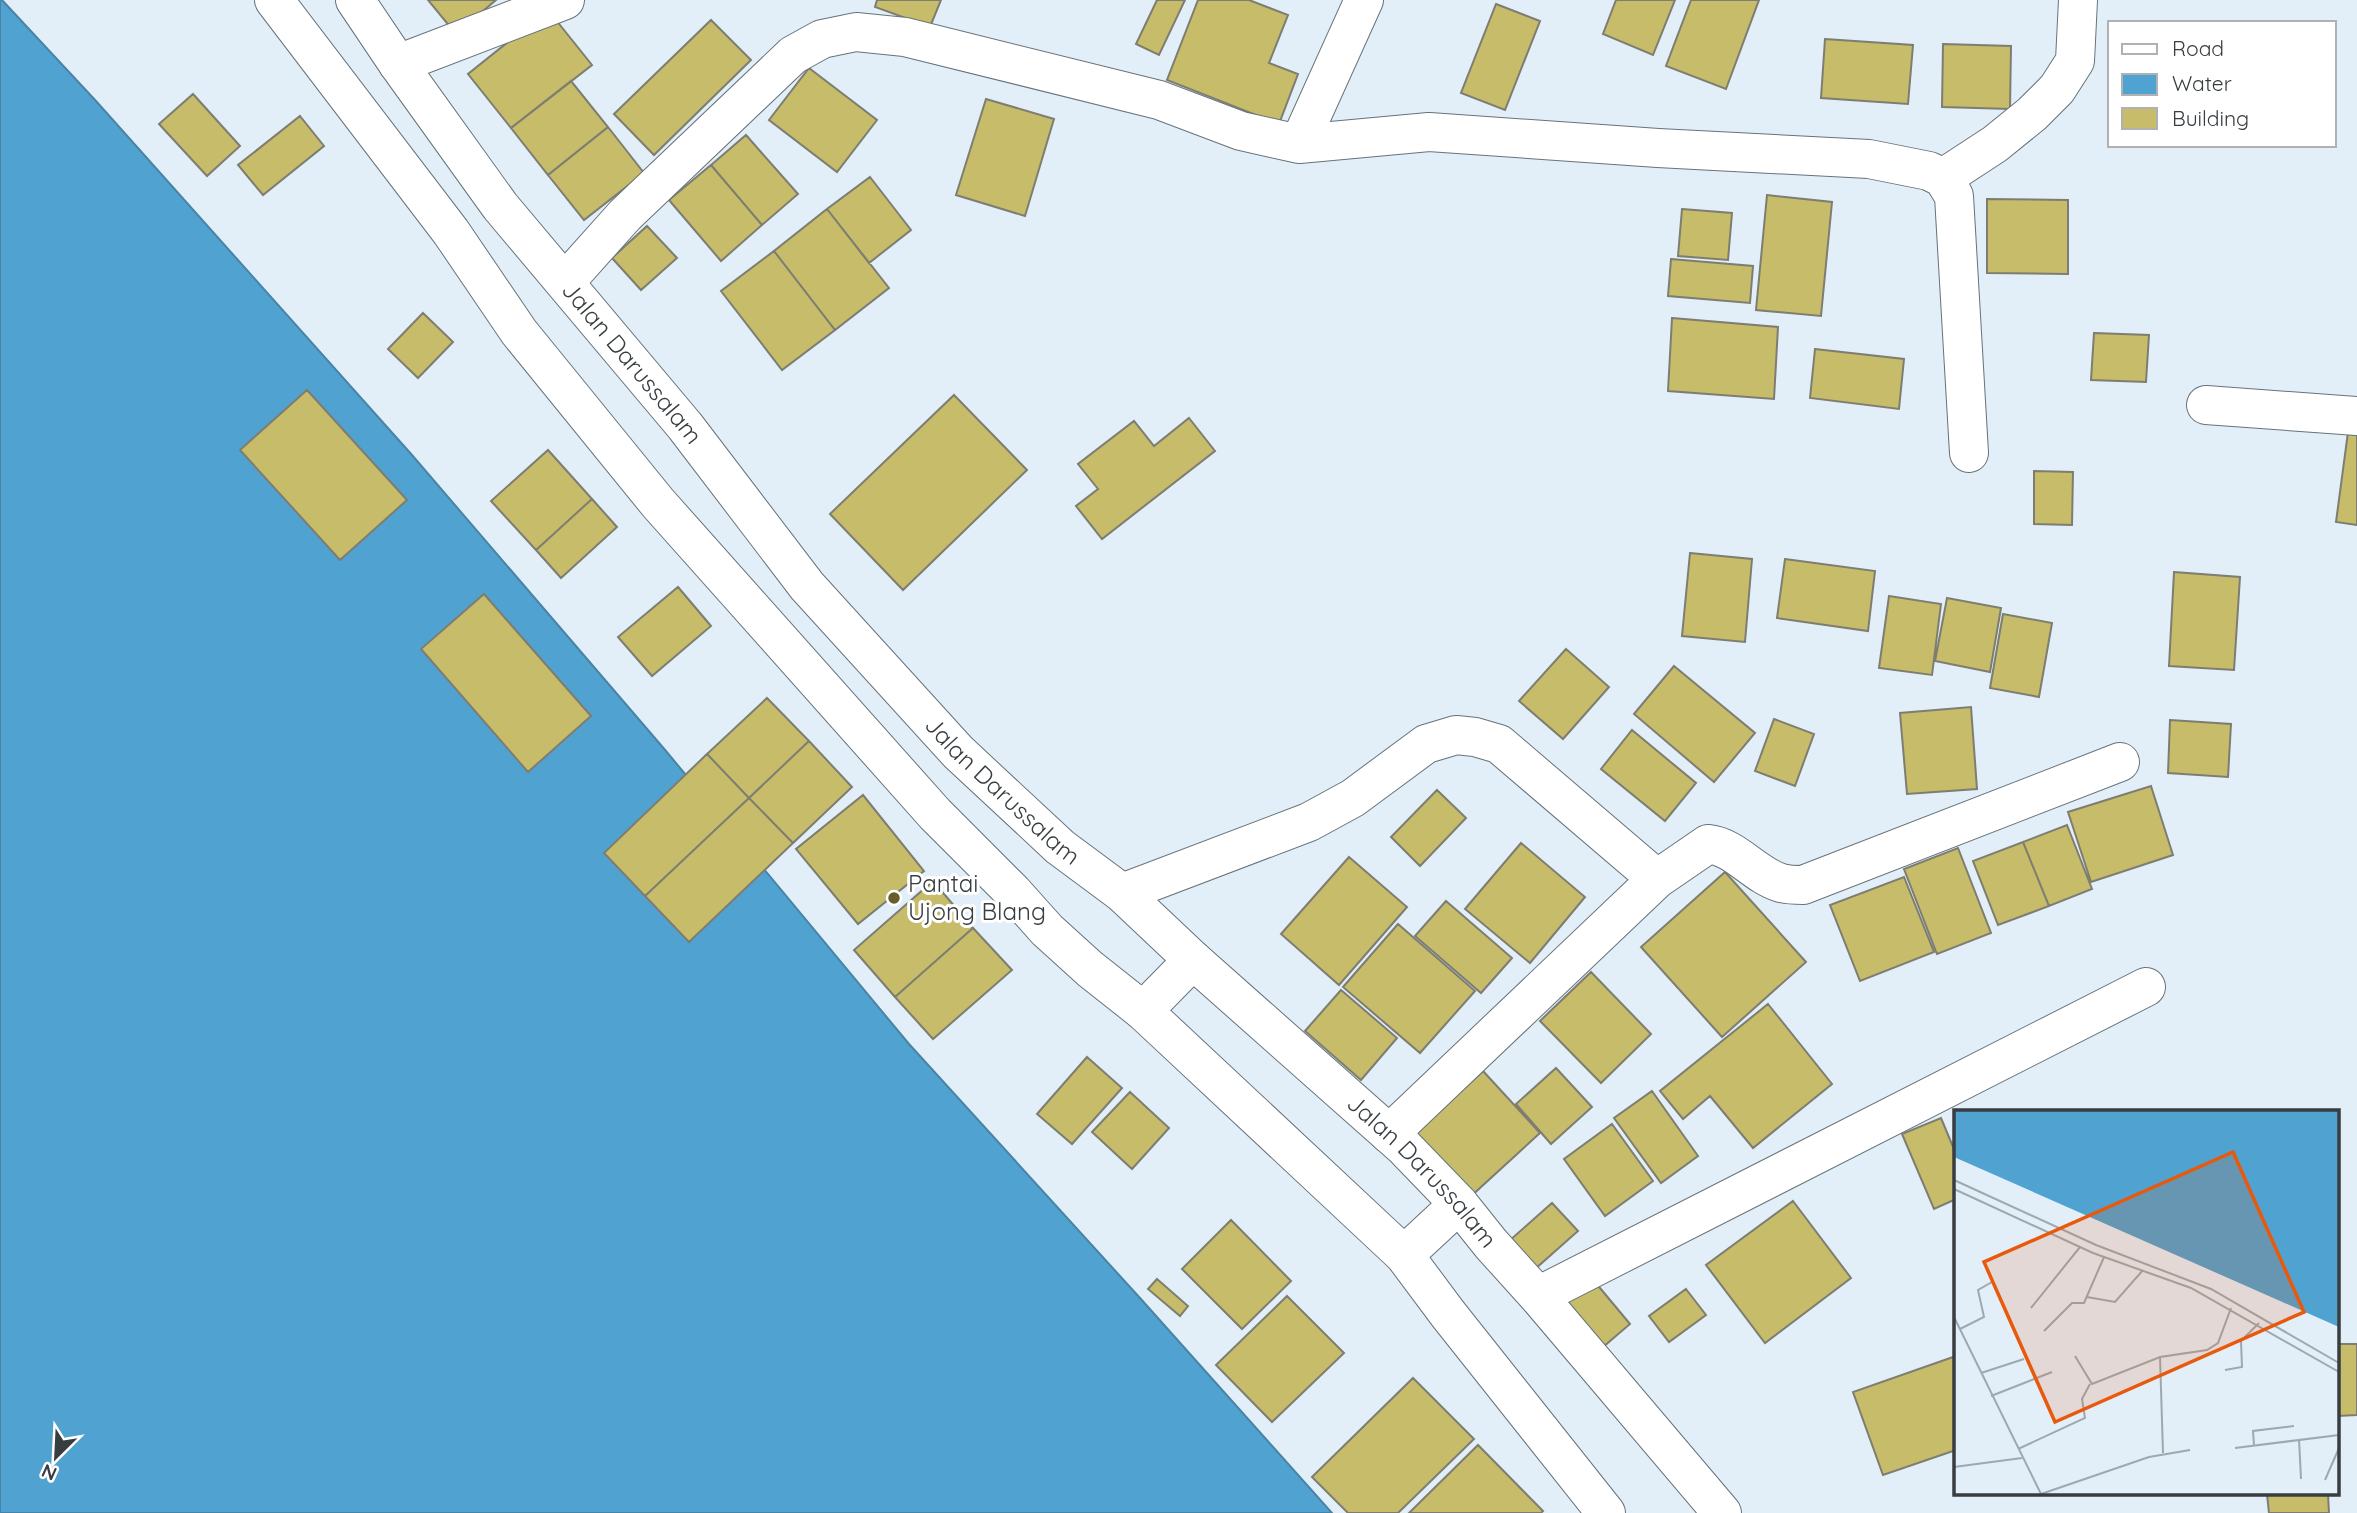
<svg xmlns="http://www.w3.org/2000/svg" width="2357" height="1513" font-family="Quicksand,sans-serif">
  <rect width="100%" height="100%" fill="#e2eff8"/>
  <path fill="#50a2d1" stroke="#4984a6" stroke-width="2" d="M 0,0 L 2,0 L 96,101 L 412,455 L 666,751 L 909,1044 L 1140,1298 L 1332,1513 L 0,1513 Z"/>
  <path fill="#c7bc69" stroke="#7e7d71" stroke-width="2" d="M 428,0 L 496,0 L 456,34 Z
    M 877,0 L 941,0 L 930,27 L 875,7 Z
    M 1157,0 L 1185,0 L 1159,55 L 1136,44 Z
    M 1198,0 L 1249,0 L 1288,15 L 1269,63 L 1298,74 L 1279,124 L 1167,80 Z
    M 1616,0 L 1675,0 L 1653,55 L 1603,34 Z
    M 1691,0 L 1759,0 L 1726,89 L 1666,66 Z
    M 1496,4 L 1540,21 L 1505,110 L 1461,93 Z
    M 548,10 L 592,65 L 511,128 L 468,74 Z
    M 711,20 L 751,60 L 654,155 L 614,114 Z
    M 1825,39 L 1913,45 L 1908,104 L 1821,98 Z
    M 1943,44 L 2011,46 L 2010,109 L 1942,107 Z
    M 809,68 L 877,120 L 837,172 L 769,120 Z
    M 571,81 L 608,127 L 548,175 L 511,128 Z
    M 193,94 L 240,146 L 207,176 L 159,124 Z
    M 986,99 L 1054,119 L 1025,216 L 956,195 Z
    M 300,116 L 324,146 L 263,195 L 238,165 Z
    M 608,127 L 644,173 L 584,220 L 548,175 Z
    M 746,135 L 798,194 L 762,225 L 711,165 Z
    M 711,165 L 762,225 L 721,261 L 669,200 Z
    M 870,177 L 911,230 L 869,263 L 827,209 Z
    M 1767,195 L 1832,202 L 1821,316 L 1756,310 Z
    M 1987,199 L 2068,200 L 2068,274 L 1987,273 Z
    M 827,209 L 889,288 L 835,330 L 774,251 Z
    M 1682,209 L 1732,213 L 1728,260 L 1678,256 Z
    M 647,226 L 677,258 L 641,290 L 612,258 Z
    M 774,251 L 835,330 L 782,370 L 721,291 Z
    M 1671,259 L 1753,266 L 1750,303 L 1668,296 Z
    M 423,313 L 453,342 L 418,378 L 388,349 Z
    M 1672,318 L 1778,327 L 1774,399 L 1668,391 Z
    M 2094,333 L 2149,335 L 2146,382 L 2091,380 Z
    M 1815,349 L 1904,359 L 1899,409 L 1810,398 Z
    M 307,390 L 407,500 L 340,560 L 240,450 Z
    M 954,395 L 1027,470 L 903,590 L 830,514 Z
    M 1189,418 L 1215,451 L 1102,539 L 1076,506 L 1098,489 L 1078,464 L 1134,421 L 1154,446 Z
    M 2348,432 L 2357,434 L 2357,525 L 2336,522 Z
    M 548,450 L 592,499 L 536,550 L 491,501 Z
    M 2034,471 L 2073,472 L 2072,525 L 2034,524 Z
    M 592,499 L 617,527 L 561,578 L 536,550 Z
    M 1690,553 L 1752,559 L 1745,642 L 1682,636 Z
    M 1785,559 L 1875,571 L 1868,631 L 1777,618 Z
    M 2174,572 L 2240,577 L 2234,670 L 2169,666 Z
    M 678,587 L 711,626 L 652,676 L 618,637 Z
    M 484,594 L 591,716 L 528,772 L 421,649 Z
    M 1889,596 L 1941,604 L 1932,675 L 1879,668 Z
    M 1947,598 L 2001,608 L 1990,672 L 1935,661 Z
    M 2003,614 L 2052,623 L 2039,697 L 1990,688 Z
    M 1566,649 L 1609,687 L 1563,739 L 1519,701 Z
    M 1674,666 L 1755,733 L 1714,782 L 1634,714 Z
    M 767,698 L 809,741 L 749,798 L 707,754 Z
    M 1971,707 L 1977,789 L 1907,794 L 1900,713 Z
    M 1774,719 L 1814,734 L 1795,786 L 1755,771 Z
    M 2170,720 L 2231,724 L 2228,777 L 2168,773 Z
    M 1632,730 L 1696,783 L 1665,821 L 1601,769 Z
    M 809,741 L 852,787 L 793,843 L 749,798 Z
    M 707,754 L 749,798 L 645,896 L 604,853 Z
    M 2151,786 L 2173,855 L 2091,882 L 2068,812 Z
    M 1437,790 L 1466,818 L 1420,866 L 1391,837 Z
    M 863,795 L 924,871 L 858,924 L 796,849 Z
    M 749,798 L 793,843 L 689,942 L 645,896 Z
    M 2067,825 L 2092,889 L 2049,906 L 2023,842 Z
    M 2023,842 L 2049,906 L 1998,925 L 1973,861 Z
    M 1521,843 L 1585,897 L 1530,963 L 1465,909 Z
    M 1958,848 L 1991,933 L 1937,954 L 1904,869 Z
    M 1349,857 L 1407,907 L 1339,985 L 1281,934 Z
    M 1725,872 L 1806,962 L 1722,1037 L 1641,947 Z
    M 1904,877 L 1934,952 L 1860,981 L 1830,905 Z
    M 933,881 L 973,928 L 895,997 L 854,950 Z
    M 1446,901 L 1512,958 L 1481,993 L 1415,936 Z
    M 1398,924 L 1475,991 L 1420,1053 L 1343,987 Z
    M 973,928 L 1012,970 L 933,1039 L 895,997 Z
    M 1591,972 L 1651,1034 L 1601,1083 L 1540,1021 Z
    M 1341,990 L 1397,1038 L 1361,1080 L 1305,1031 Z
    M 1768,1004 L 1832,1084 L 1753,1148 L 1710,1096 L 1683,1119 L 1660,1091 Z
    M 1087,1057 L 1122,1088 L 1072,1144 L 1037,1114 Z
    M 1556,1068 L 1592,1107 L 1551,1144 L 1516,1104 Z
    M 1483,1071 L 1540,1133 L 1469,1198 L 1412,1136 Z
    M 1652,1091 L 1698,1156 L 1661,1183 L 1614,1118 Z
    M 1130,1092 L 1169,1128 L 1132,1169 L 1092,1132 Z
    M 1941,1118 L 1956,1154 L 1956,1199 L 1934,1209 L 1902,1134 Z
    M 1612,1124 L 1653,1181 L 1605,1216 L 1564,1159 Z
    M 1793,1201 L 1851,1278 L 1765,1343 L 1706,1265 Z
    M 1552,1203 L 1578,1231 L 1535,1269 L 1509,1241 Z
    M 1231,1220 L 1291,1281 L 1242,1329 L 1182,1269 Z
    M 1590,1276 L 1630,1324 L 1603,1347 L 1562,1299 Z
    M 1157,1279 L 1188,1306 L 1180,1316 L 1148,1289 Z
    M 1686,1289 L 1706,1315 L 1669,1342 L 1649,1316 Z
    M 1287,1296 L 1344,1353 L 1272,1422 L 1216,1365 Z
    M 2338,1344 L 2357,1344 L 2357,1415 L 2338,1416 Z
    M 1956,1356 L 1956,1450 L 1883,1475 L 1853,1392 Z
    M 1413,1378 L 1474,1439 L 1398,1513 L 1348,1513 L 1312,1477 Z
    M 1478,1445 L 1543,1511 L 1541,1513 L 1409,1513 Z
    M 2267,1494 L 2328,1494 L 2329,1513 L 2269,1513 Z"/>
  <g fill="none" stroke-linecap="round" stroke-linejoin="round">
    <defs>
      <path id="minor" d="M 398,64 L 565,0
        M 1299,144 L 1364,0
        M 1943,178 L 1995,144 L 2032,114 L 2057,89 L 2075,61 L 2078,0
        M 565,282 L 625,215 L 793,55 L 822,39 L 856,32 L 905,37 L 1159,100 L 1241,131 L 1299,144 L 1429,132 L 1658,148 L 1869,159 L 1929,171 L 1943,178 L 1954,196 L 1969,453
        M 2206,405 L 2357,416
        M 1122,893 L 1309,822 L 1353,798 L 1426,744 L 1456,735 L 1475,737 L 1499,744 L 1657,879
        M 1389,1134 L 1657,879 L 1708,844 C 1736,847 1754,875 1781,883 C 1788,885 1796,885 1803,885 L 2120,762
        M 1538,1296 L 2146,987"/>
      <g id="tertiary">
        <path d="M 274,0 L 451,232 L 519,332 L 658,503 L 935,814 L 1013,892 L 1047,930 L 1090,969 L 1143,1011 L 1404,1255 L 1448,1314 L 1606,1513"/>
        <path id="s1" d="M 355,0 L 398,64 L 500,206 L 685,426 L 807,586 L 958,752 L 1060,847 L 1122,893 L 1193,960 L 1404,1147 L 1459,1204 L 1491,1244 L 1538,1296 L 1722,1513"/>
        <path d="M 1143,1011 L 1193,960"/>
        <path d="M 1404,1255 L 1459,1204"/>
      </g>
    </defs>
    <use href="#minor" stroke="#67737a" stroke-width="40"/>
    <use href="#tertiary" stroke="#67737a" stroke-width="40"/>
    <use href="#minor" stroke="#fff" stroke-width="38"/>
    <use href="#tertiary" stroke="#fff" stroke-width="38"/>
  </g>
  <circle fill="#655e2b" stroke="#fff" stroke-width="2.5" cx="894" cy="898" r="7"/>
  <g text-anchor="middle" stroke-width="6" stroke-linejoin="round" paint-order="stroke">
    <g font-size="24" fill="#383d40" stroke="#fff">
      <text dy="8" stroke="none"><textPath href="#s1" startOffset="457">Jalan Darussalam</textPath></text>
      <text dy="8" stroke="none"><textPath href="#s1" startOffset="1024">Jalan Darussalam</textPath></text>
      <text dy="8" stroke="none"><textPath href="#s1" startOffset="1591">Jalan Darussalam</textPath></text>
    </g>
    <g font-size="24" fill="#383d40" stroke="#fff" text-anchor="start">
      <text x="908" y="892">Pantai<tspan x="908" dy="28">Ujong Blang</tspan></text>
    </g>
  </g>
  <g transform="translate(1954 1110)">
    <rect width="385" height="385" fill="#e2eff8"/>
    <path d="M 0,1 L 385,1 L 385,217 L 0,47 Z" fill="#50a2d1"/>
    <path fill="none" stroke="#9ea8ae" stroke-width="2" d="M 0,70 L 142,135 L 257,179 L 385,253M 0,79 L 139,143 L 237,178 L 385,262M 133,187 L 161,192 L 189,160M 77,198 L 126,137M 0,207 L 87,384M 6,219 L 30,207 L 24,180 L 38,172M 90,221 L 118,193 L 130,193 L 150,147M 121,246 L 138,274 L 206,247 L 253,240 L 264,233 L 277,198M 206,247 L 209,343M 271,260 L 288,257 L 287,231 L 305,213M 27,263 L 70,249M 37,286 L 98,262M 345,329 L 347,369M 300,335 L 299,321 L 340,316M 281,338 L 385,325M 64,339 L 131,308 L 128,289 L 136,274M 0,357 L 68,348M 371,370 L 385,338M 87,384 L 195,347 L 236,340"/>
    <path fill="#e8590c" fill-opacity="0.15" stroke="#e8590c" stroke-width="3.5" d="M 279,42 L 350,202 L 101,312 L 30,152 Z"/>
    <rect width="385" height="385" fill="none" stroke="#383d40" stroke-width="3.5"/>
  </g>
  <rect x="2108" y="21" width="228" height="126" fill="#ffffff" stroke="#afb1b3" stroke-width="2"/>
  <rect x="2122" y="44" width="35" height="10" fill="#ffffff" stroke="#afb1b3" stroke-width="2"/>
  <text x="2172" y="56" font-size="21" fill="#383d40">Road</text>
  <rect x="2122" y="74" width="35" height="21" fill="#50a2d1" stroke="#afb1b3" stroke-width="2"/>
  <text x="2172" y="91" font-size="21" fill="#383d40">Water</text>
  <rect x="2122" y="108" width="35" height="21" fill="#c7bc69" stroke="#afb1b3" stroke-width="2"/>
  <text x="2172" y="126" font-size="21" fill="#383d40">Building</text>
  <g transform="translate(56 1457) rotate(204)" stroke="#ffffff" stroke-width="5" paint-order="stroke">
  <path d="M0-5L12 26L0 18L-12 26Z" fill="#383d40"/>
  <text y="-10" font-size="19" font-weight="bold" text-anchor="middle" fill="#383d40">N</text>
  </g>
</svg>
